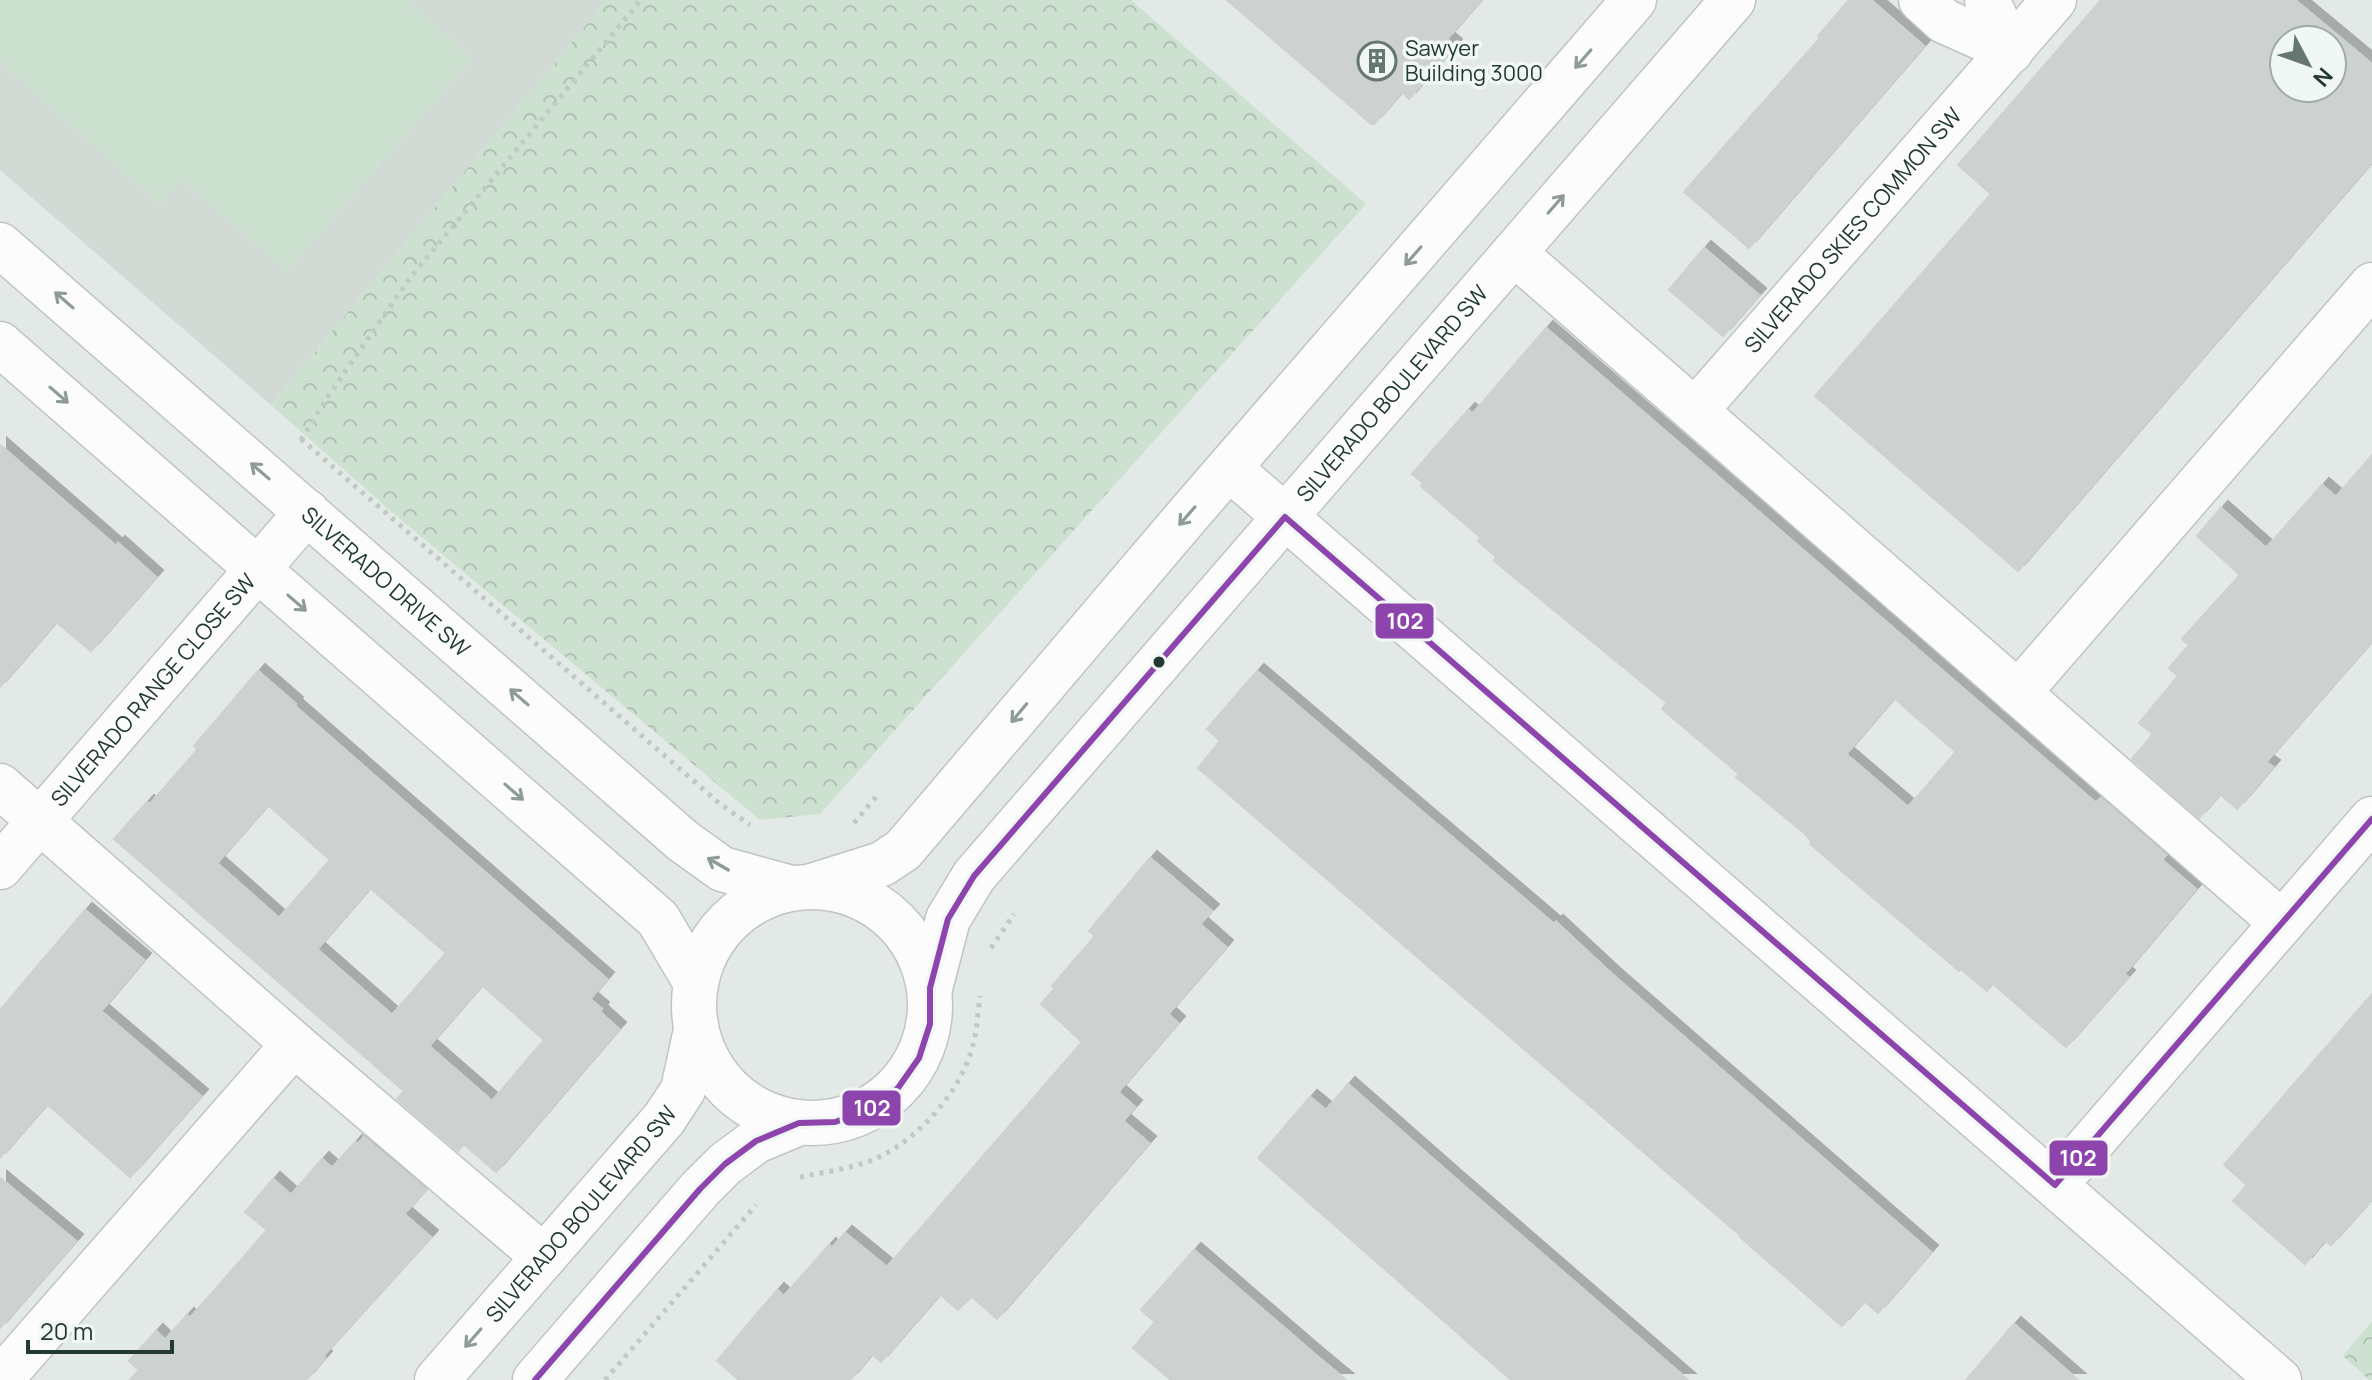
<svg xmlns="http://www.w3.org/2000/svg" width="2372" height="1380" font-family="Manrope,sans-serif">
  <defs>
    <pattern id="park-crowns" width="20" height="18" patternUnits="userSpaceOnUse" patternTransform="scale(2)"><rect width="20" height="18" fill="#cde1d1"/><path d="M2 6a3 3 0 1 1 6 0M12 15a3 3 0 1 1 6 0" fill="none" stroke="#b0c2b4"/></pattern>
    <filter id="shadow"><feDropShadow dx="7" dy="-7" stdDeviation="0" flood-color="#0004"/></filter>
  </defs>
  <rect width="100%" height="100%" fill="#e3e9e6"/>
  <path fill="#d1dad5" d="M 0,0 L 607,0 L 271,405 L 0,170 Z"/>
  <path fill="url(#park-crowns)" d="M 607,0 L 1131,0 L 1366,204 L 820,814 L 760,820 L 387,508 L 271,405 Z
    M 2372,1321 L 2372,1380 L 2369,1380 L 2343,1356 Z"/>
  <path fill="#cde1d1" d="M 0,0 L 406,0 L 473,58 L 287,271 L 182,180 L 160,204 L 0,62 Z"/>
  <path fill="#cdd2d0" stroke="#ccd2cf" stroke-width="2" fill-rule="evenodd" filter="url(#shadow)" d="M 1227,0 L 1481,0 L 1447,39 L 1455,46 L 1409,99 L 1402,92 L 1374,124 L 1371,124 Z
    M 1849,0 L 1871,0 L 1924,46 L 1749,248 L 1684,192 L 1820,38 L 1818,36 Z
    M 2101,0 L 2295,0 L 2372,64 L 2372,162 L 2018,571 L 1815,396 L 1991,194 L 1958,165 ZM 2284,40 L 2332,40 L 2332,88 L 2284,88 Z
    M 1704,248 L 1759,295 L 1723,336 L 1669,290 Z
    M 1546,328 L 2096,803 L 2101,798 L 2166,855 L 2162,860 L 2196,889 L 2124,974 L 2128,977 L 2066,1047 L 1993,984 L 1987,991 L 1961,969 L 1959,971 L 1810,844 L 1812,842 L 1804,833 L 1736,777 L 1739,774 L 1662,709 L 1667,703 L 1494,561 L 1496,557 L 1478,541 L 1481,538 L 1421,486 L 1423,483 L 1412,474 L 1468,410 L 1472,413 L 1475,411 ZM 1894,698 L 1956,752 L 1908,807 L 1846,754 Z
    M 0,445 L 116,546 L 118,543 L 156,577 L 91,651 L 56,622 L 0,687 Z
    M 2372,455 L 2372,641 L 2266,762 L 2273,767 L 2237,809 L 2220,794 L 2199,818 L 2132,759 L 2153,734 L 2139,723 L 2178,676 L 2169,668 L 2189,645 L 2182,639 L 2240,575 L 2197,536 L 2221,508 L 2266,548 L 2322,485 L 2336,497 Z
    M 258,671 L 296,704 L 295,706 L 607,979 L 590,999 L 602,1009 L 600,1012 L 619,1029 L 496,1172 L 464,1144 L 458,1151 L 397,1099 L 404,1091 L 114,839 L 147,802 L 150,804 L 198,749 L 194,746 ZM 268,805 L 330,860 L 279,918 L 217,863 ZM 370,888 L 446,953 L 392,1015 L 317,949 ZM 482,985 L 544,1040 L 492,1101 L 429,1046 Z
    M 1257,671 L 1554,924 L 1556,922 L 1613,975 L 1931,1252 L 1878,1313 L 1864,1301 L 1842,1326 L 1740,1237 L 1741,1236 L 1198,768 L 1220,741 L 1207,729 Z
    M 1150,858 L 1212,911 L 1200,924 L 1226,947 L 1168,1014 L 1178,1023 L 1118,1092 L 1135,1107 L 1123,1121 L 1149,1143 L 997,1319 L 971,1296 L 958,1310 L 940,1294 L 881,1362 L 872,1354 L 850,1380 L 739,1380 L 717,1361 L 777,1290 L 784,1296 L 829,1245 L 832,1248 L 845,1233 L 887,1267 L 1082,1042 L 1041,1004 L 1055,988 L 1052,986 L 1095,936 L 1089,931 Z
    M 85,910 L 144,960 L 101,1011 L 201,1096 L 130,1177 L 47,1104 L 0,1158 L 0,1010 Z
    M 2372,994 L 2372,1199 L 2331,1245 L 2325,1240 L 2305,1264 L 2233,1201 L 2247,1185 L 2224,1165 Z
    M 1348,1084 L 1456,1179 L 1688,1380 L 1511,1380 L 1258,1158 L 1310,1097 L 1326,1110 Z
    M 364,1137 L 426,1189 L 404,1214 L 431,1237 L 323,1356 L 325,1358 L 306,1380 L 130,1380 L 139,1370 L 129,1361 L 156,1331 L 165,1340 L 187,1315 L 190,1318 L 267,1230 L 245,1212 L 273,1179 L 291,1195 L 322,1159 L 332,1168 L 355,1142 L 358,1144 Z
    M 0,1178 L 76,1241 L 0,1328 Z
    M 1194,1250 L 1317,1356 L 1346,1380 L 1171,1380 L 1133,1348 L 1155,1322 L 1141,1310 Z
    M 2014,1324 L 2078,1380 L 1966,1380 Z"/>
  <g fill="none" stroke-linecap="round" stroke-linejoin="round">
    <defs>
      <g id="minor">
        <path d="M 1921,0 L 1944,21 L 2011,51"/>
        <path d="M 1987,0 L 2011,51"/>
        <path id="s1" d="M 0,245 L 683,841 L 722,869 L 791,888"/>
        <path d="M 1514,253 L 2282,923"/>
        <path d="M 0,344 L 658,919 L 696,983"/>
        <path id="s2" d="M 1695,411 L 2054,0"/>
        <path d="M 1229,468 L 2279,1380"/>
        <path d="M 2018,693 L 2372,285"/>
        <path d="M 0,786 L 294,1044 L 544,1257"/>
        <path id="s3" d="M 0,867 L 307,512"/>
        <path d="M 812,886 L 882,864 L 903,850 L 1188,515 L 1634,0"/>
        <circle cx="812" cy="1005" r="118"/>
        <path id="s4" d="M 930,988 L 948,919 L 974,876 L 1733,0"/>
        <path d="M 2055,1185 L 2372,819"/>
        <path d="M 0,1380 L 294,1044"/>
        <path id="s5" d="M 437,1380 L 664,1119 L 683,1090 L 696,1030"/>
        <path d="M 535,1380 L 700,1189 L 725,1164 L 756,1141 L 799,1123"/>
      </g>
    </defs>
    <use href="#minor" stroke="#c0c5c3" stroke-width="47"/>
    <path stroke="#c0c9c4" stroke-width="5" stroke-dasharray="4 6" stroke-linecap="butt" d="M 301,439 L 719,803 L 750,825
      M 301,440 L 329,395 L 410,278 L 641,0
      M 854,823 L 879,793
      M 991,948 L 1014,914
      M 800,1177 C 820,1173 841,1170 861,1164 C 910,1150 961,1094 973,1045 C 977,1030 978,1012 980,996
      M 605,1380 L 756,1205"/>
    <use href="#minor" stroke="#fbfcfb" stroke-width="44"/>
    <defs>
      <path id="bus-1" d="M 535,1380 L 700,1189 L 725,1164 L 756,1141 L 799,1123 L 835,1122 L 869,1110 L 898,1088 L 919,1058 L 930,1024 L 930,988 L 948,919 L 974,876 L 1285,517 L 2055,1185 L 2372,819"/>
    </defs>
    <use href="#bus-1" stroke="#f1f7f4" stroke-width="12"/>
    <use href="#bus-1" stroke="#8e44ad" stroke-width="6"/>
  </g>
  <defs><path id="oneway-shaft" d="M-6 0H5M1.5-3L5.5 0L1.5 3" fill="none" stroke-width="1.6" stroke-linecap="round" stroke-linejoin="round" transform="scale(2)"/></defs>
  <g stroke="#8e9b96">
    <use href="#oneway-shaft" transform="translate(1583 59) rotate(131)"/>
    <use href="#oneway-shaft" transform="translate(1556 204) rotate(-49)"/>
    <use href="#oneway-shaft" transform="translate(1413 256) rotate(131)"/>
    <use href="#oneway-shaft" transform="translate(64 300) rotate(-139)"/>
    <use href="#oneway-shaft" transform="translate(59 395) rotate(41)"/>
    <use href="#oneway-shaft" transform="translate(260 471) rotate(-139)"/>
    <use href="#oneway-shaft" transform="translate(1187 516) rotate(131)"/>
    <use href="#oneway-shaft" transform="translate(297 603) rotate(41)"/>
    <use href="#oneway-shaft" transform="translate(519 697) rotate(-139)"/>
    <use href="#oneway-shaft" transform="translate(1019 713) rotate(130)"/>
    <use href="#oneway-shaft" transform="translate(514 792) rotate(41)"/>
    <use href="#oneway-shaft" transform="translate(718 864) rotate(-150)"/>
    <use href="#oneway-shaft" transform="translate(473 1338) rotate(131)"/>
  </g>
  <defs>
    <symbol id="building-ring" viewBox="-11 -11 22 22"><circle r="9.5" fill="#f1f7f4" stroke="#667770" stroke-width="1.5"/><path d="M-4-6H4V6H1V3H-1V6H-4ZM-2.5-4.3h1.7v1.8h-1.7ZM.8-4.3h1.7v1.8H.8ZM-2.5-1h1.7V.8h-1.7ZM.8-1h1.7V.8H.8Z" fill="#667770"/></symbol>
  </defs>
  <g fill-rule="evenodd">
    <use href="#building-ring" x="1355" y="39" width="44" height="44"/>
  </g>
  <circle fill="#223a31" stroke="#f1f7f4" stroke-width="3" cx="1159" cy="662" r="7"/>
  <g text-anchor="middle" stroke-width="7" stroke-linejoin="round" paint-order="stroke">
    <g font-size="22" fill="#223a31" stroke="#f1f7f4" text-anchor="start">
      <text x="1405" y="56">Sawyer<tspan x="1405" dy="25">Building 3000</tspan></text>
    </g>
    <g font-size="22" fill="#223a31" stroke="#f1f7f4">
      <text dy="8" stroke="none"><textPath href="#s2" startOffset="240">SILVERADO SKIES COMMON SW</textPath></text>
      <text dy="8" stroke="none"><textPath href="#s4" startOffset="760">SILVERADO BOULEVARD SW</textPath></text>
      <text dy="8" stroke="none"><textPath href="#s1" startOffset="512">SILVERADO DRIVE SW</textPath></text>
      <text dy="8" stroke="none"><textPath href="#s3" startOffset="234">SILVERADO RANGE CLOSE SW</textPath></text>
      <text dy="8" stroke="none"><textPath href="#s5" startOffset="220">SILVERADO BOULEVARD SW</textPath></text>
    </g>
  </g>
  <g stroke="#f1f7f4" stroke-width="3">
    <rect x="1374" y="602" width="61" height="38" rx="8" fill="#8e44ad"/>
    <rect x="841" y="1089" width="61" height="38" rx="8" fill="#8e44ad"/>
    <rect x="2048" y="1139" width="61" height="38" rx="8" fill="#8e44ad"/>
  </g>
  <g font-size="22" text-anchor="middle" font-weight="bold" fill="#fff">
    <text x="1405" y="629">102</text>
    <text x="872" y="1116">102</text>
    <text x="2078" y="1166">102</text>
  </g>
  <g transform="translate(2308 64) rotate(131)"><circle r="38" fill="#f1f7f4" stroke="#9eaba6" stroke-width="2"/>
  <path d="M0-6L14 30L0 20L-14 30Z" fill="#667770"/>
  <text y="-12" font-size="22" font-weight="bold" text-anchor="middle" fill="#223a31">N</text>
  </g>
  <path d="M28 1340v12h144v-12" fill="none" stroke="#223a31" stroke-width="4"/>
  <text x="40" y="1340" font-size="24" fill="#223a31" stroke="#f1f7f4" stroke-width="6" paint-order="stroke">20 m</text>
</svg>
